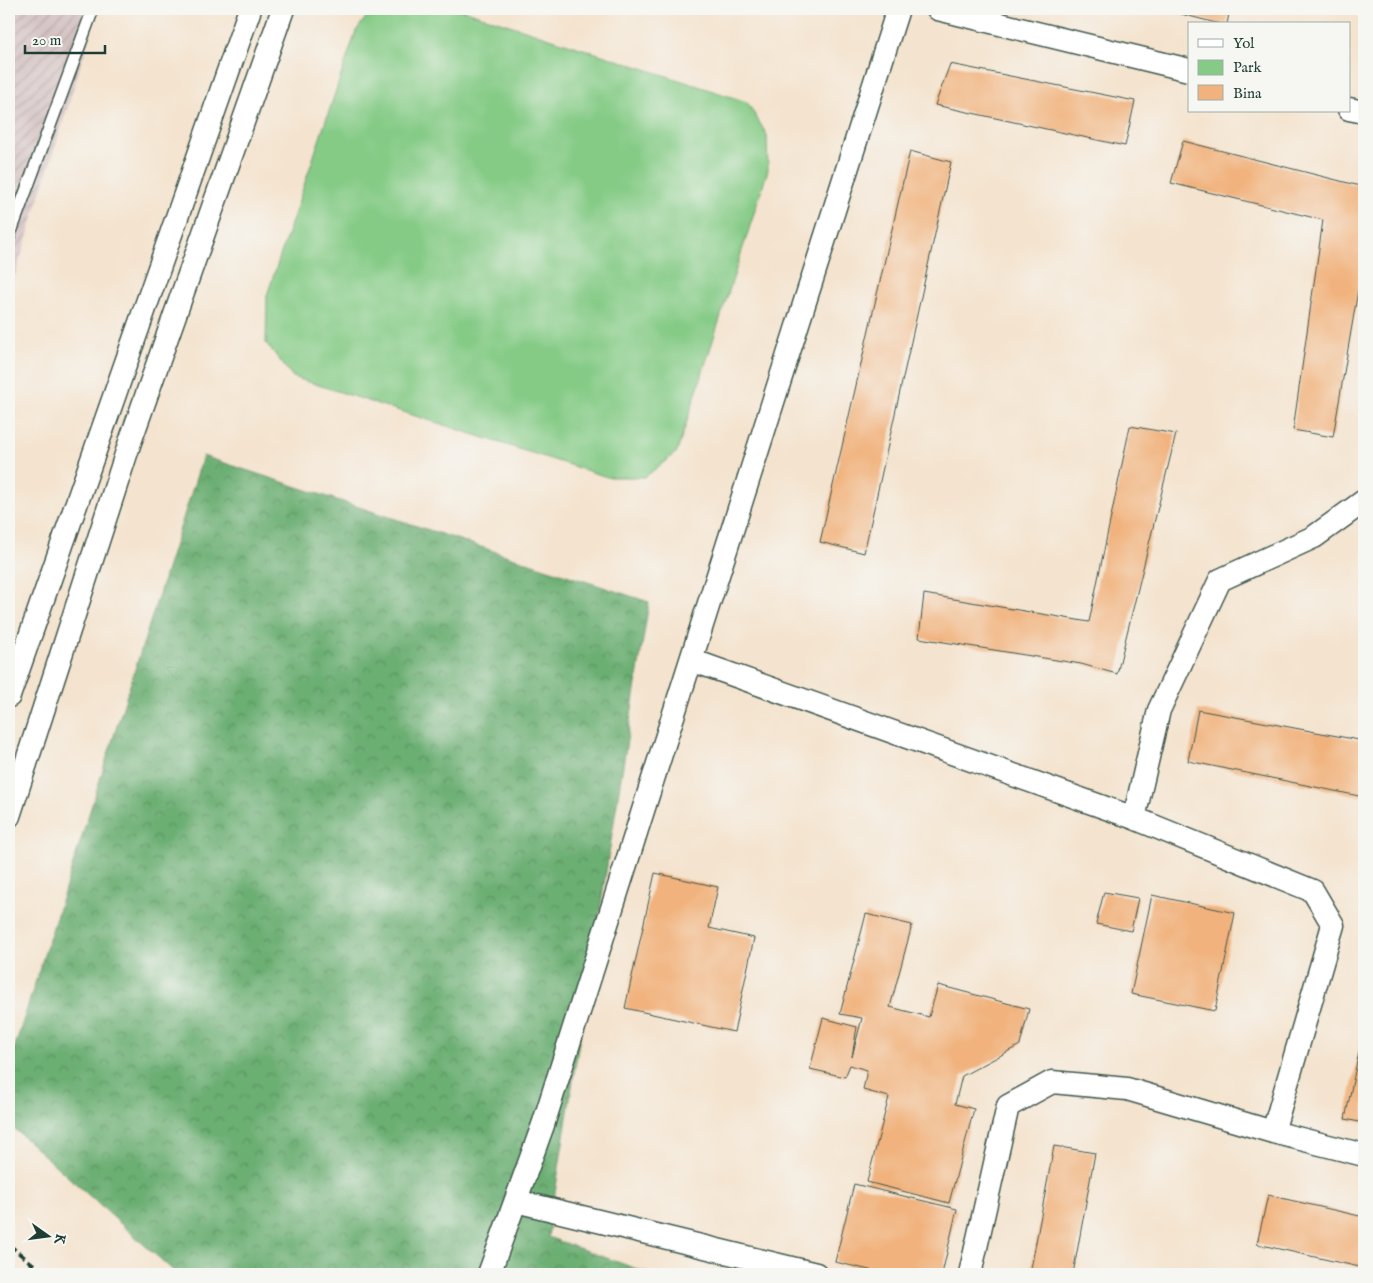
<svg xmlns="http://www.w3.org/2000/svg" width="1373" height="1283" font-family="'IM FELL English',serif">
  <defs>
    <pattern id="industrial-furrows" width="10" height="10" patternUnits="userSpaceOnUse" patternTransform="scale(1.25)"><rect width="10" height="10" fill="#d2bfc0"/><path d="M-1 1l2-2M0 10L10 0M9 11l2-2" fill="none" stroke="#aa9c9d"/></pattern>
    <pattern id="forest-crowns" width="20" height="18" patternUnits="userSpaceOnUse" patternTransform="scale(1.25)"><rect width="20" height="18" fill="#6caf73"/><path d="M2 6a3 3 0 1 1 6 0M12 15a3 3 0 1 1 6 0" fill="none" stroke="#58905f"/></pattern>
  </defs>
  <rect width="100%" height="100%" fill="#f6f6f2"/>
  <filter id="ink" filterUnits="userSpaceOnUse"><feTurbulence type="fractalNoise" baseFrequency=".02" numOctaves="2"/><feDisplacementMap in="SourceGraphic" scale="10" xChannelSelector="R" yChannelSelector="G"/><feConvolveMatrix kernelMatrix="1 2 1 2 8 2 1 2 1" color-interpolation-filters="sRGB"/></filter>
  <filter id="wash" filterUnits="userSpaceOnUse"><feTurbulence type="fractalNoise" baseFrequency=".0096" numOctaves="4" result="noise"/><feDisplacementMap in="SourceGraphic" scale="20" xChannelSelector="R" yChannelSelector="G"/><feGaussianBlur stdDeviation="1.12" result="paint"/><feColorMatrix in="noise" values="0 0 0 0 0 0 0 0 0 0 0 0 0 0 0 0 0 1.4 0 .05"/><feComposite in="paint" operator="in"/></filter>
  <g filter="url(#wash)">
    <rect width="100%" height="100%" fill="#f4e3ce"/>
    <path fill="url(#industrial-furrows)" d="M 9,9 L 98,9 L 9,295 Z"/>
    <path fill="url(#forest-crowns)" stroke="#467654" d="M 203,456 L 649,602 L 548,1237 L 651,1274 L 177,1274 L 9,1124 L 9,1065 Z"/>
    <path fill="#85cb86" stroke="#52845d" d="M 372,9 L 460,9 L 747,102 L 767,135 L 768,170 L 677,452 L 645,477 L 607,477 L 293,377 L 266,343 L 267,295 L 356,31 Z"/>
    <g id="blocks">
      <path fill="#f1b27d" d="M 1162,9 L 1230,9 L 1227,24 L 1220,24 Z
        M 950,64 L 1135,101 L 1125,146 L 935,105 Z
        M 1183,141 L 1364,187 L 1364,255 L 1333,437 L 1293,430 L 1323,220 L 1171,183 Z
        M 910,151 L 951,162 L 864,553 L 820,542 Z
        M 1130,426 L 1176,434 L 1117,674 L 1081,664 L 919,638 L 924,594 L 1089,622 Z
        M 1198,710 L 1364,741 L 1364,797 L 1188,761 Z
        M 655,873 L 718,887 L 709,928 L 754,938 L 734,1032 L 625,1008 Z
        M 1104,892 L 1138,898 L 1131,931 L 1096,924 Z
        M 1152,895 L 1235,913 L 1215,1011 L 1131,994 Z
        M 866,914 L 912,925 L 890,1007 L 929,1017 L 938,985 L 1029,1009 L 1020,1045 L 962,1076 L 955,1104 L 974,1109 L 949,1203 L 867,1182 L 889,1097 L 863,1090 L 867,1070 L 850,1065 L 845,1077 L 810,1069 L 823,1018 L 857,1027 L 852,1057 L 862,1018 L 840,1014 Z
        M 1363,1033 L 1364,1033 L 1364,1123 L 1345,1119 Z
        M 1054,1146 L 1095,1153 L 1073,1274 L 1030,1274 Z
        M 854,1184 L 957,1209 L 942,1274 L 887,1274 L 835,1262 Z
        M 1268,1195 L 1364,1217 L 1364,1268 L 1257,1244 Z"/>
    </g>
  </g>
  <g filter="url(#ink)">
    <use href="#blocks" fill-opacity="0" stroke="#3f564b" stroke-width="1"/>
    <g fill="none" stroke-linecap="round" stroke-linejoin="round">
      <defs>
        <path id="lane" d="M 9,237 L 93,9"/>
        <path id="street" d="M 938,9 L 1189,70
          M 1349,109 L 1364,112
          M 691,660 L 1134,818 L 1313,891 L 1333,925 L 1273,1132
          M 9,696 L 250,9
          M 9,816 L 130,442 L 283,9
          M 1134,818 L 1159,710 L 1220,580 L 1314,537 L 1364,501
          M 516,1201 L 816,1274
          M 489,1274 L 543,1125 L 898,9
          M 970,1274 L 1008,1106 L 1052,1082 L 1127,1089 L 1273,1132 L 1364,1155"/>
      </defs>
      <use href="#lane" stroke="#3f564b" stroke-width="14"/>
      <use href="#street" stroke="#3f564b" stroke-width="25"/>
      <use href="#lane" stroke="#fff" stroke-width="11"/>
      <use href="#street" stroke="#fff" stroke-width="22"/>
      <path stroke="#1f3d34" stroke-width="4" stroke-dasharray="8 4" stroke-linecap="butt" d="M 9,1245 L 45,1274
        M 9,1265 L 20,1274"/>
    </g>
  </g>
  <rect width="1373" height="1283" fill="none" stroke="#f6f6f2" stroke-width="30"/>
  <rect x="1188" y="22" width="162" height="90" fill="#f6f6f2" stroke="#a0aca6"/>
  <rect x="1198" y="39" width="25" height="8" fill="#ffffff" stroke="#a0aca6"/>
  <text x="1233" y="48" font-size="15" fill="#1f3d34">Yol</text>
  <rect x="1198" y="60" width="25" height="15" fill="#85cb86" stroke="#a0aca6"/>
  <text x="1233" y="72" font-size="15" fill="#1f3d34">Park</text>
  <rect x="1198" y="85" width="25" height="15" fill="#f1b27d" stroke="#a0aca6"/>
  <text x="1233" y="98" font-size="15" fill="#1f3d34">Bina</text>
  <g transform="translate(48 1236) rotate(104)" stroke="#f6f6f2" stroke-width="4" paint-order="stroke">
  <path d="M0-4L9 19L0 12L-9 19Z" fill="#1f3d34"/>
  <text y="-8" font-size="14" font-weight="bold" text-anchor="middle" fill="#1f3d34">K</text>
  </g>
  <path d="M25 45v8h80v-8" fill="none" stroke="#1f3d34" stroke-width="2.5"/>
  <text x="32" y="45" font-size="15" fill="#1f3d34" stroke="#f6f6f2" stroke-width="4" paint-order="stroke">20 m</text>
</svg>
